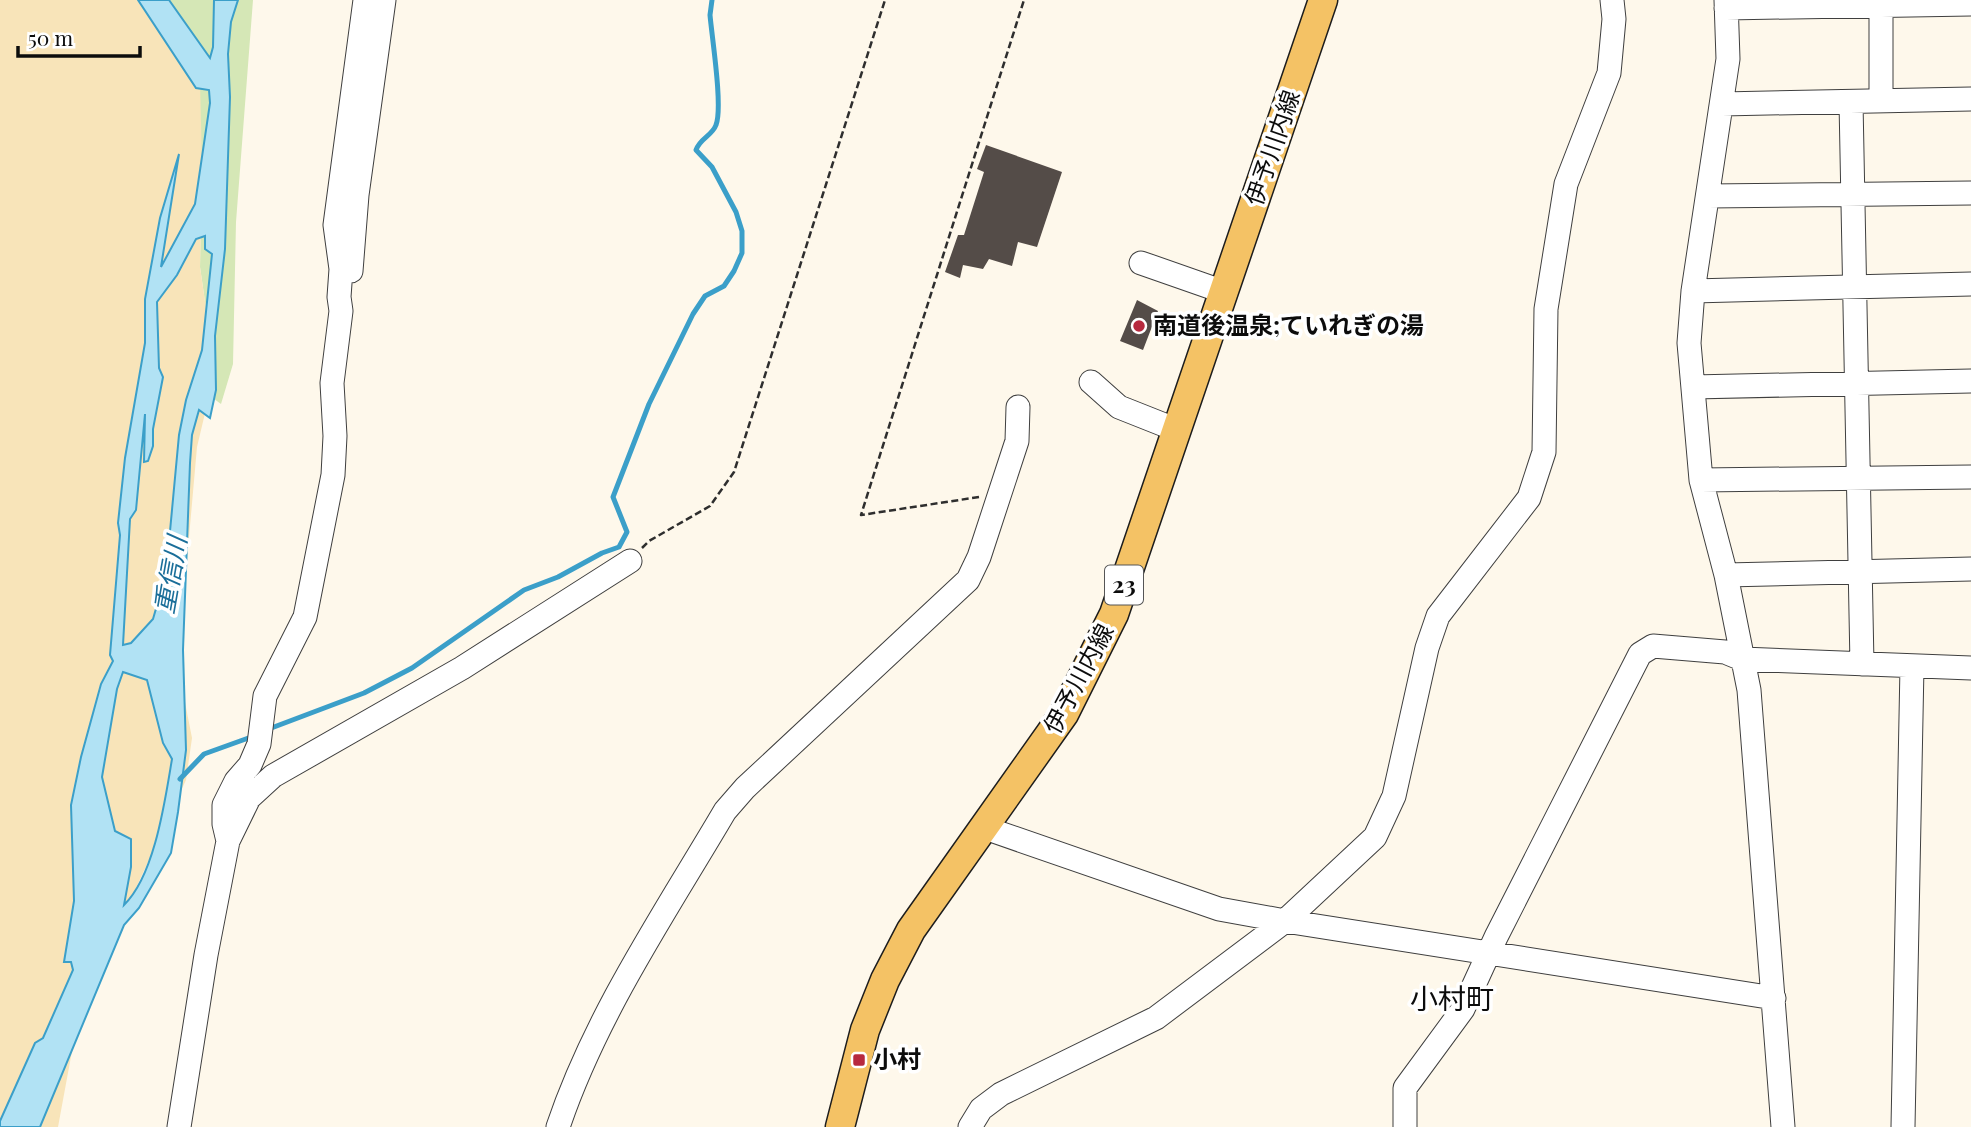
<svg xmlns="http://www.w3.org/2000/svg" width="1971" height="1127" font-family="'Playfair Display','Noto Sans JP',serif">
  <rect width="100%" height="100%" fill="#fef8eb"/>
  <path fill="#d5e7b6" d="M 165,0 L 253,0 L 236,222 L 233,364 L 221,404 L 210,396 L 215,371 L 200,267 L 202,164 Z"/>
  <path fill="#f8e4b9" d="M 0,0 L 165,0 L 200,81 L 202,164 L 200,267 L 215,371 L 197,447 L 179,650 L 180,677 L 192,738 L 186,780 L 104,957 L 77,1024 L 58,1127 L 0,1127 Z"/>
  <path fill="#b1e2f4" stroke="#3b9fc9" stroke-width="2" fill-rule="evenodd" d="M 138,0 L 169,0 L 210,58 L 213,47 L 214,0 L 238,0 L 231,22 L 228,54 L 230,97 L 225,249 L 215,336 L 216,390 L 210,418 L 199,410 L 192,435 L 190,463 L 183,650 L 186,750 L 178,812 L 171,853 L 139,908 L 124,925 L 40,1127 L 0,1127 L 0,1121 L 35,1043 L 43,1038 L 73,970 L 71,962 L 64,962 L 74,901 L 71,805 L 81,757 L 101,684 L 113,661 L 110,655 L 120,535 L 118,523 L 125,458 L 145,343 L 145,299 L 160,218 L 179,154 L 161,267 L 195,204 L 210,103 L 209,90 L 196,88 ZM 205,236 L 205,249 L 212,254 L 202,350 L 186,400 L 179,435 L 166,574 L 153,619 L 131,643 L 123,645 L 130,519 L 136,510 L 145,414 L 144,462 L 148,461 L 153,446 L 153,429 L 163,377 L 159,368 L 157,302 L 177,275 L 196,239 ZM 123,672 L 147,680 L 163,743 L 172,759 C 165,800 155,875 124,905 L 131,867 L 131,839 L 115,831 L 102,777 L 117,689 Z"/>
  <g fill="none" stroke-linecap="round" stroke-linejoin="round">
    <path stroke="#3b9fc9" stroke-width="5" d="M 266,730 L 364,693 L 412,668 L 524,590 L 558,577 L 602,553 L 619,547 L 627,532 L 613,497 L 649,404 L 693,314 L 705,296 L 724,286 L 734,271 L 742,253 L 742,231 L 736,212 L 712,167 L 696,150 C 700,138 712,136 716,125 C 723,107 712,38 710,15 L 712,0
      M 180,779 L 204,754 L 254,736"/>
  </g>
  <path fill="#544c48" d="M 986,145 L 1062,172 L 1037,247 L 1018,242 L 1012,266 L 989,259 L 983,269 L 963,265 L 960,278 L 945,272 L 958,235 L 964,235 L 984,172 L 977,169 Z
    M 1137,300 L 1158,311 L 1143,350 L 1120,341 Z"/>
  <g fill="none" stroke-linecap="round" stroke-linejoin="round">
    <defs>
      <path id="minor" d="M 1726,0 L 1728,59 L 1693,291 L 1689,343 L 1701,480 L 1726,575 L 1749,690 L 1783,1127
        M 1726,8 L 1971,4
        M 1881,101 L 1881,5
        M 1851,102 L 1862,664
        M 1722,104 L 1971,99
        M 1708,196 L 1971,193
        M 1141,263 L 1224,292
        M 351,271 L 357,195 L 384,0
        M 1693,291 L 1971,284
        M 1091,382 L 1119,407 L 1177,430
        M 1693,387 L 1971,381
        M 1701,480 L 1971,477
        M 1726,575 L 1971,569
        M 985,828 L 1219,909 L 1285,921 L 1774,998
        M 228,841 L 224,824 L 224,805 L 236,781 L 250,765 L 259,744 L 265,696 L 305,617 L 333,475 L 335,436 L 332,383 L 341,311 L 339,297 L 341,269 L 335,225 L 365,0
        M 179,1127 L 206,955 L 228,841 L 249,798 L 273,776 L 462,668 L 630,561
        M 558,1127 C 596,1014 665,913 725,811 L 745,788 L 968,580 L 979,557 L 1017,441 L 1018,407
        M 970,1127 L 981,1109 L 1001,1094 L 1156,1018 L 1285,921 L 1375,837 L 1394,796 L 1427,648 L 1438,616 L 1529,498 L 1544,452 L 1546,309 L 1566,184 L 1609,73 L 1614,19 L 1612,0
        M 1405,1127 L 1405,1088 L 1463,1009 L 1496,937 L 1640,654 L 1653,646 L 1725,652 L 1742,659 L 1971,668
        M 1903,1127 L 1912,666"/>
      <path id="major" d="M 840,1127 L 865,1030 L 885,980 L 911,930 L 1064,714 L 1114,614 L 1323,0"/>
    </defs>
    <use href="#minor" stroke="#3f3f3f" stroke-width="25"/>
    <use href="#major" stroke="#1d1d1d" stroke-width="31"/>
    <path stroke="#2e2e2e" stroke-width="2.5" stroke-dasharray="7 3.5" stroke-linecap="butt" d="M 979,497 L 861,515 L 1024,0
      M 642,548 L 649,541 L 710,506 L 734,472 L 885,0"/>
    <use href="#minor" stroke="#fff" stroke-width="23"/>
    <use href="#major" stroke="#f4c265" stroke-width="28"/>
  </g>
  <g fill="#b7293e" stroke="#fff" stroke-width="2.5">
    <circle cx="1139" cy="326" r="7"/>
    <rect x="852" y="1053" width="14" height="14" rx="3.5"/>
  </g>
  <g text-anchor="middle" stroke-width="7" stroke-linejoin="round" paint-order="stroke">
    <rect fill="#fff" stroke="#555" stroke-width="2" x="1105" y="565.5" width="38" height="39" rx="5"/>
    <g font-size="23" font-weight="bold" fill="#0c0c0c">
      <text x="1124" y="593">23</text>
    </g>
    <g font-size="24" fill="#0c0c0c" stroke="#fff">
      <text transform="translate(1273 148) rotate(-71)" y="8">伊予川内線</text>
      <text transform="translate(1079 679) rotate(-62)" y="8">伊予川内線</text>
    </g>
    <g font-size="24" font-weight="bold" fill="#0c0c0c" stroke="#fff" text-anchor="start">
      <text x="1153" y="334">南道後温泉;ていれぎの湯</text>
      <text x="873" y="1068">小村</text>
    </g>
    <g font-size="26" font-style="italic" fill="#1a6e99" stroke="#fff">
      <text transform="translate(171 575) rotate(-80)" y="9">重信川</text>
    </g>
    <g font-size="28" fill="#0c0c0c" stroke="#fff">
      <text x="1452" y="1009">小村町</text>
    </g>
  </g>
  <path d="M18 46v10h122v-10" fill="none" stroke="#0c0c0c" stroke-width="3.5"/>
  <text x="28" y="46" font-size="21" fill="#0c0c0c" stroke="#ffffff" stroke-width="5" paint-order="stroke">50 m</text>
</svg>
